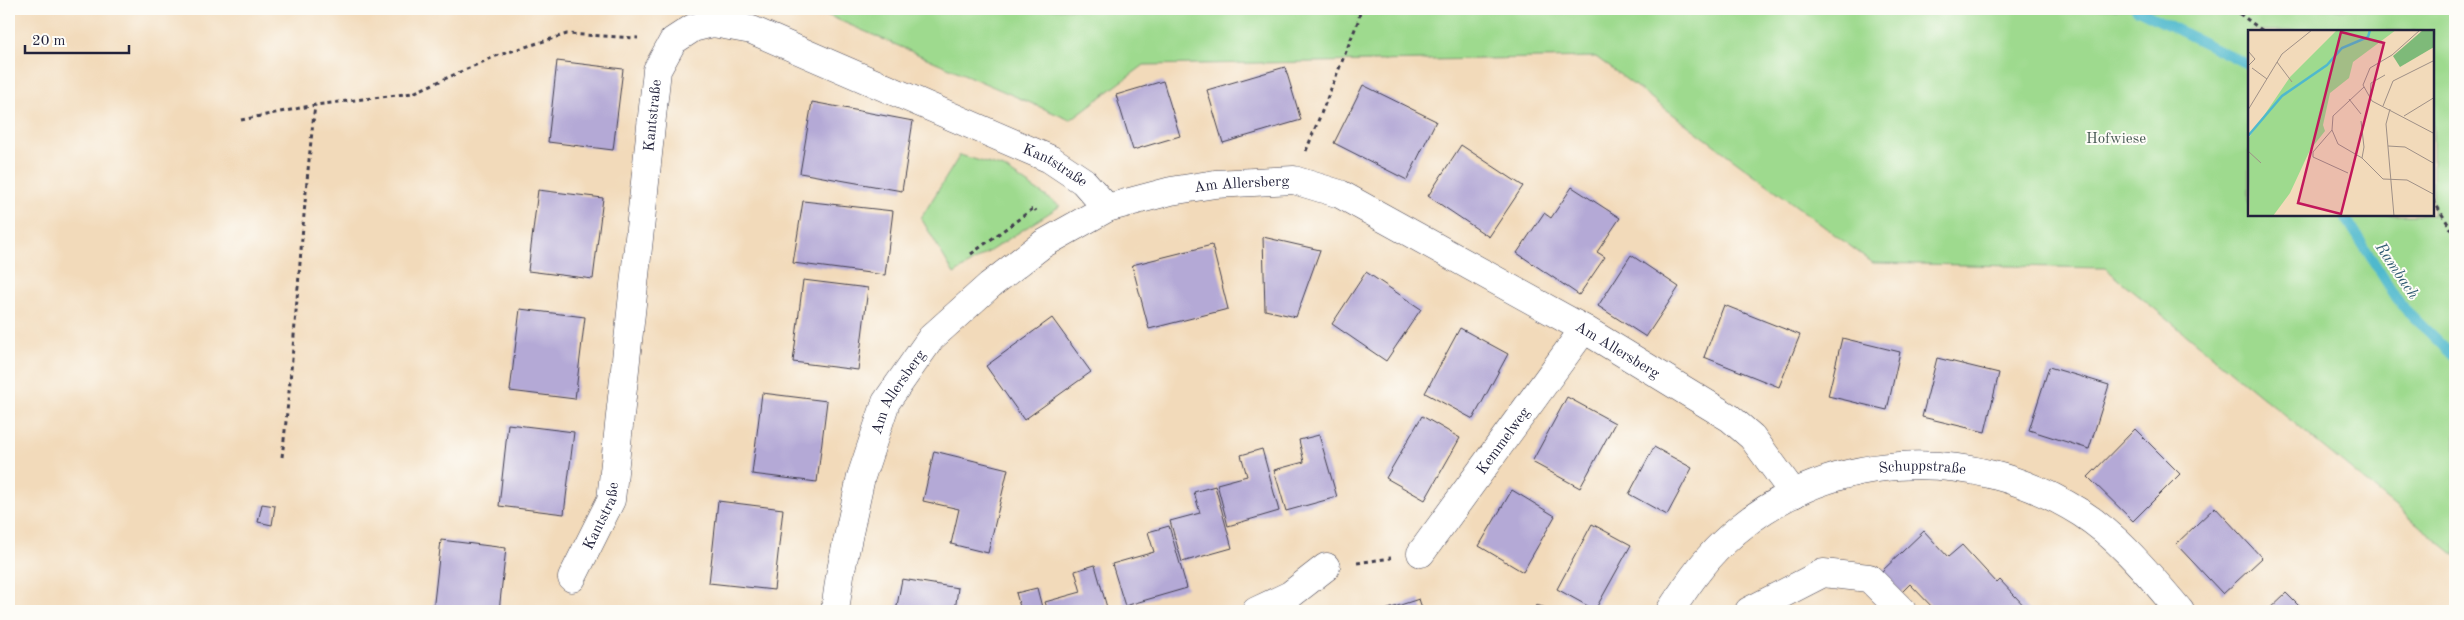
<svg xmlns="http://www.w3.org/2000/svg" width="2464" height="620" font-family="'Old Standard TT',serif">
  <rect width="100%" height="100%" fill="#fdfcf7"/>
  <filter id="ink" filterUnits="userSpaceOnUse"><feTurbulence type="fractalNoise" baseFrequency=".02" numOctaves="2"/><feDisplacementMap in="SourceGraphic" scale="10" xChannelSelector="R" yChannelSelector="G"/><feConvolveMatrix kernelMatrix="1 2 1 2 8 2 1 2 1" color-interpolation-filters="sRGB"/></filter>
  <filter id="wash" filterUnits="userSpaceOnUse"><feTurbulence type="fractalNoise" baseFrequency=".0096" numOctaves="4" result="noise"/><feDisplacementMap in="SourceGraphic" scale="20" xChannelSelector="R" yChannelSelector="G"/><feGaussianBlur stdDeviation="1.12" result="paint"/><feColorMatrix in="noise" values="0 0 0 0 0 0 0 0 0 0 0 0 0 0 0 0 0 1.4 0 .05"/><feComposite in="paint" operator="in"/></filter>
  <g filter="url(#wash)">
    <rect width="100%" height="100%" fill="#f2daba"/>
    <path fill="#9eda8e" stroke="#607e64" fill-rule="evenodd" d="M 813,9 L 2455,9 L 2455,555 L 2105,268 L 1873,263 L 1596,57 L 1144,65 L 1070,120 ZM 2249,31 L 2433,31 L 2433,215 L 2249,215 Z
      M 960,155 L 1004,168 L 1060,206 L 954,274 L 921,218 Z"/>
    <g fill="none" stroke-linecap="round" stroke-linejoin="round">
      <path stroke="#4fb9cd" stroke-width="10" d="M 2136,9 L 2249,65
        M 2344,215 L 2401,305 L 2455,358"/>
    </g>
    <g id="blocks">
      <path fill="#b4a9d6" d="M 557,61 L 623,69 L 613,150 L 548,142 Z
        M 1285,67 L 1301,120 L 1223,143 L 1207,90 Z
        M 1163,81 L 1180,136 L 1133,150 L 1116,95 Z
        M 1363,85 L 1436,121 L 1407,180 L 1334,143 Z
        M 812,102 L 913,121 L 902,191 L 800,173 Z
        M 1461,145 L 1523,186 L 1489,237 L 1428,196 Z
        M 1572,187 L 1620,218 L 1597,252 L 1605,257 L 1579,295 L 1517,253 L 1544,213 L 1551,218 Z
        M 538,190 L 603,198 L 593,279 L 528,271 Z
        M 803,201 L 893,211 L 885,275 L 793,263 Z
        M 1263,237 L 1320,250 L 1296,317 L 1265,310 Z
        M 1212,245 L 1228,309 L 1149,329 L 1132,265 Z
        M 1631,255 L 1679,287 L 1646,337 L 1598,306 Z
        M 1366,272 L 1421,309 L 1386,361 L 1332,324 Z
        M 803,280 L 868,288 L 858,370 L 793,362 Z
        M 1724,305 L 1800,335 L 1779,387 L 1704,357 Z
        M 520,309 L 585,317 L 575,399 L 510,391 Z
        M 1052,318 L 1091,372 L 1024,420 L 986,366 Z
        M 1460,328 L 1508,354 L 1473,419 L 1425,393 Z
        M 1842,338 L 1900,352 L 1887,410 L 1828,396 Z
        M 1937,358 L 1999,373 L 1985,432 L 1922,417 Z
        M 2049,367 L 2109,385 L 2089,449 L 2029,430 Z
        M 762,393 L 827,401 L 817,482 L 752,474 Z
        M 1567,397 L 1615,423 L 1580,488 L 1532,462 Z
        M 1422,416 L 1460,438 L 1425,500 L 1386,478 Z
        M 508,424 L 574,432 L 564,514 L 499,506 Z
        M 2135,429 L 2180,474 L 2133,521 L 2088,477 Z
        M 1319,435 L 1337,497 L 1286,511 L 1274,470 L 1304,462 L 1299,440 Z
        M 1654,447 L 1692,468 L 1667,515 L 1629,494 Z
        M 1262,449 L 1279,511 L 1228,526 L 1217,484 L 1247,476 L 1241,455 Z
        M 934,451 L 1008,469 L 988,553 L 951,544 L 959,509 L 923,501 Z
        M 1215,486 L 1232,548 L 1182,562 L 1170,521 L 1200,513 L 1194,492 Z
        M 1512,490 L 1555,516 L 1523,572 L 1479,546 Z
        M 718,501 L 783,509 L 774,590 L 709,583 Z
        M 262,504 L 275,506 L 272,525 L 258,522 Z
        M 2215,507 L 2262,558 L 2223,594 L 2176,544 Z
        M 1592,524 L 1631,545 L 1595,610 L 1557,589 Z
        M 1169,526 L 1187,588 L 1125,606 L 1112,564 L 1154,552 L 1148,532 Z
        M 1924,531 L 1948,557 L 1962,545 L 1997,583 L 2000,580 L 2029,611 L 1936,611 L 1910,584 L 1901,593 L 1881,572 Z
        M 441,540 L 506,548 L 499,611 L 433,611 Z
        M 1095,565 L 1108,611 L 1048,611 L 1045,602 L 1081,592 L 1075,571 Z
        M 902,579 L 958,588 L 955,611 L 896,611 Z
        M 1037,588 L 1043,611 L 1017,611 L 1021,610 L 1016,593 Z
        M 2286,593 L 2304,611 L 2267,611 Z
        M 1419,599 L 1423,611 L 1382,611 Z
        M 1536,605 L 1557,611 L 1534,611 Z"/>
    </g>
  </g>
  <g filter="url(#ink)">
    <use href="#blocks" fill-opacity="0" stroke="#413e4e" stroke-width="1"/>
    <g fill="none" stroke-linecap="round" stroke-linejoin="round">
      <defs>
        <g id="minor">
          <path id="s1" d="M 1421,553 L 1584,329"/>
          <path id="s2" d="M 572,578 L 611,500 L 657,70 L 673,41 L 693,28 L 713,23 L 752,30 L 1050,159 L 1083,181 L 1107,208"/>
          <path id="s3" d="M 835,611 L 840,575 L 861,477 L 886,402 L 931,338 L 990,285 L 1043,244 L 1107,208 L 1171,191 L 1215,184 L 1294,180 L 1340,194 L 1584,329 L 1730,418 L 1752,437 L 1794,494"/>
          <path d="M 1256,611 L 1290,595 L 1326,567"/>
          <path id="s4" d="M 1670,611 C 1686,587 1702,563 1723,543 C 1820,449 1969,442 2081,513 C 2120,538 2150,576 2180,611"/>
          <path d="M 1749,611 L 1823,573 L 1869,578 L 1902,611"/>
        </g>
      </defs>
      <use href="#minor" stroke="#413e4e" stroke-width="29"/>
      <path stroke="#413e4e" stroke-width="3" stroke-dasharray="4 4" stroke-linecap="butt" d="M 2233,9 L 2263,31
        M 241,120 L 315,105 L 413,93 L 496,56 L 567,34 L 638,38
        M 1306,151 L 1359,19 L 1360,9
        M 2433,200 L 2455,235
        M 971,254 L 1034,208 L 1036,211
        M 282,457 C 296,340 301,222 315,105
        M 1357,563 L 1391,558"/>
      <use href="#minor" stroke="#fff" stroke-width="28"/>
    </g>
  </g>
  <g text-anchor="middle" stroke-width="4" stroke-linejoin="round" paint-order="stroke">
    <g font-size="15" fill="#22223b" stroke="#fdfcf7">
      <text dy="5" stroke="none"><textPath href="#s2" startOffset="474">Kantstraße</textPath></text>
      <text dy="5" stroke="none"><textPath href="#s2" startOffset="969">Kantstraße</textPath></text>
      <text dy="5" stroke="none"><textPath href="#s3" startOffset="651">Am Allersberg</textPath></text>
      <text dy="5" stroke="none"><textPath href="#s3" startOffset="1070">Am Allersberg</textPath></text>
      <text dy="5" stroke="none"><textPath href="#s3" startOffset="230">Am Allersberg</textPath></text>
      <text dy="5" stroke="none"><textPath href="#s1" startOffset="139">Kemmelweg</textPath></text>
      <text dy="5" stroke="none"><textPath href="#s4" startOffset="306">Schuppstraße</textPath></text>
      <text dy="5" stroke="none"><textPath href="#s2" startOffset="69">Kantstraße</textPath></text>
    </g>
    <g font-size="15" fill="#475954" stroke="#fdfcf7">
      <text x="2116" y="143">Hofwiese</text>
    </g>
    <g font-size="16" font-style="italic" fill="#345e75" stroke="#fdfcf7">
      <text transform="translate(2398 270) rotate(56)" y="6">Rambach</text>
    </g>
  </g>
  <g transform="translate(2248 30)">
    <rect width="186" height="186" fill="#f2daba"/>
    <path d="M 89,0 L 148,0 L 105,32 L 101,48 L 82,63 L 75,95 L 77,101 L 62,120 L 42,163 L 25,186 L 2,186 L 0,109 L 42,47 Z" fill="#9eda8e"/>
    <path d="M 175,0 L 186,0 L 186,17 L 152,37 L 145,26 Z" fill="#7eba79"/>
    <path fill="none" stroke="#4fb9cd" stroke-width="2.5" d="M 0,106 L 34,66 L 79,35 L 94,18 L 120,7 L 122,0"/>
    <path fill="none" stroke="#9f9087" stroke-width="1" d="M 172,0 L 144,25 L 122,38 L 115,55 L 124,71 L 187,104M 0,21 L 7,29 L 1,35M 29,32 L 44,52M 4,38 L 19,49M 116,57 L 85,86 L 84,100 L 90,114 L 114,128 L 135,149 L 159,150 L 187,165M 122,68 L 123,53 L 137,45M 101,69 L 113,84M 135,76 L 145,51 L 187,30M 142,79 L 138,94 L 146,186M 0,80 L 34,24 L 64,0M 156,86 L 187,67M 113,91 L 116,117 L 114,128M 84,100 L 65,122 L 65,127 L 100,143M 140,116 L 157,117 L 187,134M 0,121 L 13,133M 48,186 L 69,186"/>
    <path fill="#c2185b" fill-opacity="0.15" stroke="#c2185b" stroke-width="2.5" d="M 93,2 L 136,13 L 93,184 L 50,173 Z"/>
    <rect width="186" height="186" fill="none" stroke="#22223b" stroke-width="2.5"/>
  </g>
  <rect width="2464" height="620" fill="none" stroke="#fdfcf7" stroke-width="30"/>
  <path d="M25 45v8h104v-8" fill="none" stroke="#22223b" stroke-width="2.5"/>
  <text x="32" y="45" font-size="15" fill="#22223b" stroke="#fdfcf7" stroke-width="4" paint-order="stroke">20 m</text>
</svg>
